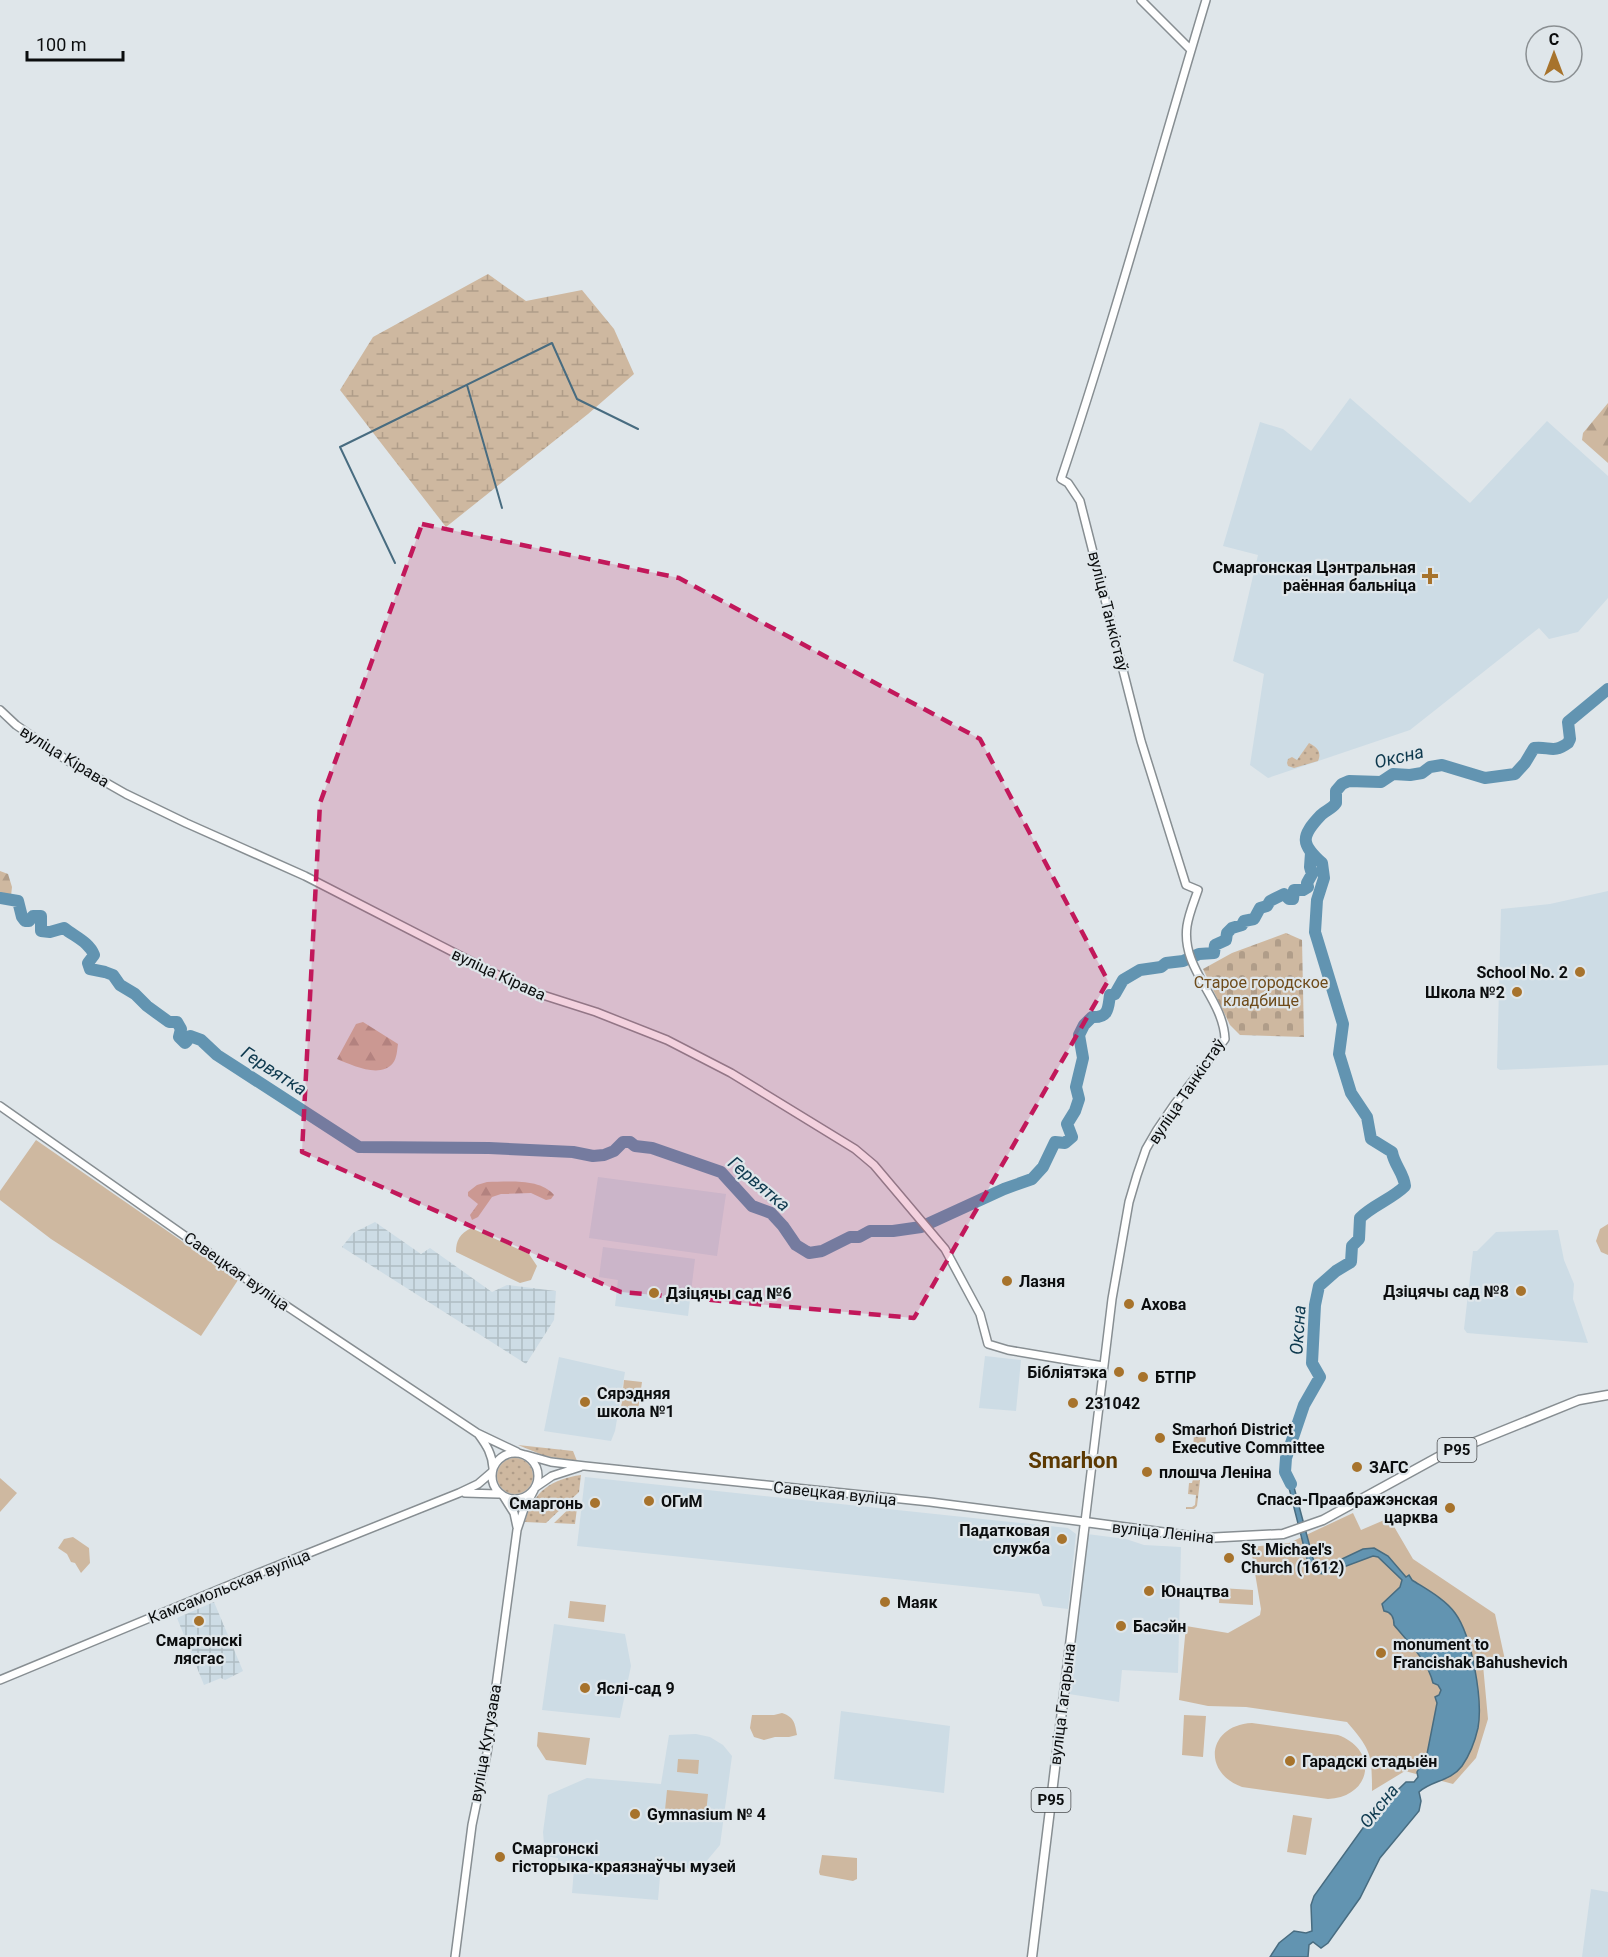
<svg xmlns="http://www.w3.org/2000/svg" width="1608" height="1957" viewBox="0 0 1608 1957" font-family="Roboto,sans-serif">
	<defs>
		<pattern id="industrial-grid" width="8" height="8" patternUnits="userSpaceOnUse" patternTransform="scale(1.5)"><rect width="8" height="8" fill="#cddce5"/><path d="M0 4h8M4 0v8" fill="none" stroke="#afbcc3"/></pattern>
		<pattern id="grass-dots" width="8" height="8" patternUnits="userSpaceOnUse" patternTransform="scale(1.5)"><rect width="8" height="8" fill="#ceb8a0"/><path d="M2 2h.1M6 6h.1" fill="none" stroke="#b09d89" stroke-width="1.8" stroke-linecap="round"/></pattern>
		<pattern id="forest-firs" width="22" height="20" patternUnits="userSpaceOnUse" patternTransform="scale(1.5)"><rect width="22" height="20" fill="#ceb8a0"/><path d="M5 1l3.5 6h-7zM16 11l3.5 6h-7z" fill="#b09d89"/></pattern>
		<pattern id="wetland-marsh" width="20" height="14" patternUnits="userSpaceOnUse" patternTransform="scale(1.5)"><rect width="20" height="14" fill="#ceb8a0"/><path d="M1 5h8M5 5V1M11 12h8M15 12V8" fill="none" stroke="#b09d89"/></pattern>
		<pattern id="cemetery-stones" width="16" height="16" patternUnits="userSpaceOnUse" patternTransform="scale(1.5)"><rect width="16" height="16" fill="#ceb8a0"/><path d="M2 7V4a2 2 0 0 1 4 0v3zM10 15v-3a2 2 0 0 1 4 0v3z" fill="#b09d89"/></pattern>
	</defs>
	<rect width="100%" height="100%" fill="#dfe6ea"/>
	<path fill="#cddce5" d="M1350,398l120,105 77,-82 61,55v122l-30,34 -29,7 -10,-11 -129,102 -142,48 -18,-13 14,-91 -31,-13 25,-106 -35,-9 37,-124 23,7 28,22z
		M1608,891v174l-108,5 -3,-2 4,-159 49,-5z
		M598,1177l128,17 -9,62 -128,-18z
		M1558,1230l6,30 10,24 -1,15 15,44 -121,-10 -3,-4 9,-78h4l19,-19z
		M603,1247l92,12 -7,57 -73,-10 3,-26 -19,-3z
		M985,1356l36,4 -5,51 -37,-3z
		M559,1357l66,15 -10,59 -4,10 -67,-10z
		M585,1477l483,51 8,6 -8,75 -25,-3 -4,-12 -462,-48z
		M1087,1534l39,5 18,6 37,2 -3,126 -56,-3 -3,32 -50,-8z
		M554,1624l71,10 6,32 -11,52 -78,-8z
		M841,1711l109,15 -6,67 -110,-14z
		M696,1734l14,3 13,8 9,11 -12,89 -21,25 -38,-5 -3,35 -86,-7 2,-24 -16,-1v-10l-13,-2 -2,-24 5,-37 39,-17 74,6 8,-49z
		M1591,1889l17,3v65h-26z"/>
	<path fill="url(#industrial-grid)" d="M375,1222l46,32 9,-6 62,44 15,-7 49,6 -2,29 -28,44 -184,-117 11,-14z
		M214,1602l29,69 -18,9 -4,-2 -17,7 -27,-67z"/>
	<path fill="url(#grass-dots)" d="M1309,743c8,4 13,9 9,18l-24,7 -6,-2 -1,-3 1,-4 4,-2 5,3z
		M1194,1435l12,1 -1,12 -12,-1z
		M518,1445l55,6 4,10 -32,-5z
		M497 1476a18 18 0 1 1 36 0a18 18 0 1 1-36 0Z
		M581,1475l-2,17 -33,31 -21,-1c8,-31 27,-43 56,-47z
		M1193,1479l7,1 -3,26 -3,3h-8v-2h6l3,-2 1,-10 -8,-1 1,-11h3z
		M578,1500l-3,24 -21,-1z"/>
	<path fill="url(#forest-firs)" d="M1608,403v60l-26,-23 1,-7z
		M0,871l8,3 4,13 -1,9 -11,6z
		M363,1022l35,22c-1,6 -1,14 -5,19 -13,16 -41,2 -56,-4l19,-35z
		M487,1182c20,0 53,-4 67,13l-3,4 -5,1 -15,-7 -30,1 -9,3 -14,20 -6,3 -2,-5 8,-11 -10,-8v-4l9,-7z"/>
	<path fill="url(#wetland-marsh)" d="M488,274l38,27 56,-11 32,39 20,45 -46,40 -142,113 -106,-137 33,-53z"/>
	<path fill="url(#cemetery-stones)" d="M1286,933l16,7 2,97 -64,-2 -10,-10 -27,-56 29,-16z"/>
	<path fill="#ceb8a0" d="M36,1140l202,140 -37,56 -150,-97 -51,-39v-9z
		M1608,1224v31l-7,-3 -5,-11 4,-12z
		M471,1228l58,26 8,12 -6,14 -11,3 -64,-31c0,-12 4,-18 15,-24z
		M624,1380l18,2 -4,28 -17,-2z
		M0,1478l17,15 -17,19z
		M1353,1513l8,17 28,-12 24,41 82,55 10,46 -22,5 5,54 -12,39 -23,26 -48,-13 -33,20c0,-37 -1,-41 -25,-69l-101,-15 -38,-1 -29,-6 7,-74 42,7 32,-18 1,-6 -11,-66 1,4 38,-4z
		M73,1537l16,11 1,15 -9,10 -6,-10 -4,-1 -4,-8 -9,-6 6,-9z
		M1220,1588l33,2v15l-34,-2z
		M570,1601l36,4 -2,17 -36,-4z
		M782,1713c12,4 13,10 15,22l-8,2h-14l-11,3 -10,-3 -4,-9 2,-13h22z
		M1184,1715l22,1 -3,41 -21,-2z
		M1252,1723l86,12c41,15 34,62 -10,64l-86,-12c-41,-15 -34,-62 10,-64z
		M538,1732l52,6 -4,27 -40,-5 -9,-14z
		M678,1759l21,1 -1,14 -21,-2z
		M667,1790l41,4 -2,20 -41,-4z
		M1293,1815l19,3 -6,37 -19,-3z
		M822,1855l35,3v21l-4,2 -33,-6 -1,-3z"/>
	<path fill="#6294b1" stroke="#486c80" stroke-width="1.5" d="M1285,1472l6,4 23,86 -6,1z
		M1374,1548l14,8 18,21 3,-2 3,5c14,9 33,19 43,33 17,23 28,87 23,115 -3,13 -9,28 -16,38 -12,16 -30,14 -43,26l2,9 -2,10 -39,47 -20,40 -32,45 -7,5 -8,-6 -4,3 -1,12h-38l9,-14 15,-12 12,2 6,-2 -1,-26 3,-9 59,-82 33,-32h8l4,-5 -1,-5 10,-18 10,-51 -2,-6 4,-2 2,-5 -3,-5 -5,-2c-5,-22 -25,-41 -39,-58 0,-7 -3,-13 -10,-14l-2,-7 18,-17 2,-7 -24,-23 -5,-1 -48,18 -10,-1 -6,-8 5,-2 4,5h5l40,-19z"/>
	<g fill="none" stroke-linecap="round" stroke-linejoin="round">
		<path stroke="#486c80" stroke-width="2" d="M467,385l35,123
			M395,563l-55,-116 212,-104 25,56 61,30"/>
		<path stroke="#6294b1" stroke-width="12" d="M0,898l18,3 4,16 3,4h4l4,-5h8v15l9,1 14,-4c11,9 25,14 30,27l-6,8 2,6 15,3 8,3 7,10 15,9 12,12 22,16h8l4,7 -2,8 6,6 2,-2 -2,-3 5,-2 11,4 16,15 142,92 130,1 84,4 20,4 11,-1 10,-4 9,-9h7l5,4 17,2 69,24 31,34 19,7 12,13 13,19 13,8 13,-2 28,-14h9l11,-6h23l28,-4 83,-38 28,-10 11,-12 12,-25 10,1 7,-6 -5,-13 8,-13 4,-12 -3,-12 7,-29 -4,-23 5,-10 8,-8c17,1 16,-9 18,-22l5,-1 8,-14 17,-10 21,-3 5,-4 17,-2 16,-7 15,-1 1,-8 11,-5 1,-7 5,-5 10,-3 2,-4 10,-2 6,-11 7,-2 3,-5 14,-7 5,5h4l1,-9h9l5,-3 -1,-4 5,-9 -2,-7 1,-14
			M1291,1484l-6,-12 1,-14 18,-53 16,-28 -8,-14 3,-58 4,-19 17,-15 15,-9 1,-16 7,-7 1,-21c13,-13 32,-19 45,-32 -1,-13 -11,-21 -13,-34l-21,-13 -4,-22 -16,-24 -12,-39 4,-30 -28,-92 2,-32 7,-22 -2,-15c-21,-19 -22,-26 -1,-48 5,-5 11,-6 15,-12v-12l6,-7 7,-3 32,1 12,-8 17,1 12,-2 8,-6 12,-2 43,13 30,-4 10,-11 9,-15c15,-2 19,6 34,-5l2,-4 -2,-17 40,-33"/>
		<g stroke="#878e92" stroke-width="10">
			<path id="secondary" d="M1141,0l50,50
				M0,710l16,15 52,36 58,33 60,29 119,53 222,114 69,22 71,28 64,33 124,76 19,16 71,84 35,65 8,30 20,6 95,16
				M0,1106l252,177 225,150 40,19
				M479,1435c8,11 13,19 14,33
				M492 1476a23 23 0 1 1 46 0a23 23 0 1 1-46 0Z
				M526,1455l25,7 34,4 345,36 155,20 27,-223 17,-97 8,-27 9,-26 11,-19 17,-25 51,-66c-2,-42 -44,-69 -38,-113 2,-13 7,-24 11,-36l-12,-5 -45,-144 -61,-240 -12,-18 -7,-4c53,-158 97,-319 145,-479
				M536,1487l16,-11 28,-9
				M465,1493l33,1
				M504,1497l10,16 3,14
				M0,1680l244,-101 215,-86 19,-9 14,-12
				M455,1957l17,-132 15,-72 30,-223 7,-21 10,-19"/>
		</g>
		<g stroke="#878e92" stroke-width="11">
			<path id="primary" d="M1032,1957l53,-435 120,16 78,-4 40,-14 115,-63 141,-57 29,-5"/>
		</g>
		<use href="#secondary" stroke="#fff" stroke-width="7"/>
		<use href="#primary" stroke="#fff" stroke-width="8"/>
	</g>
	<path fill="#c2185b" fill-opacity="0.2" stroke="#c2185b" stroke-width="4.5" stroke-dasharray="12 8" stroke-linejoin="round" d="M422,524l257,54 301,161 128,242 -194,337 -293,-26 -319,-140 18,-349z"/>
	<g fill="#a7732c" stroke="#dfe6ea" stroke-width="2">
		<path d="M1427 567h6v6h6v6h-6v6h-6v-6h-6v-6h6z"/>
		<circle cx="1580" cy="972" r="6"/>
		<circle cx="1517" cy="992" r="6"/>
		<circle cx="1007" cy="1281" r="6"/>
		<circle cx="1521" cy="1291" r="6"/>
		<circle cx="654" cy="1293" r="6"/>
		<circle cx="1129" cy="1304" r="6"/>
		<circle cx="1119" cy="1372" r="6"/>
		<circle cx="1143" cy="1377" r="6"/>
		<circle cx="585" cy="1402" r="6"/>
		<circle cx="1073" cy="1403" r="6"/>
		<circle cx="1160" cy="1438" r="6"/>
		<circle cx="1357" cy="1467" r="6"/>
		<circle cx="1147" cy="1472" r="6"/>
		<circle cx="649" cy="1501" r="6"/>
		<circle cx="595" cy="1503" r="6"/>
		<circle cx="1450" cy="1508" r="6"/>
		<circle cx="1062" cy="1539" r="6"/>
		<circle cx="1229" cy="1558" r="6"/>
		<circle cx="1149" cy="1591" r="6"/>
		<circle cx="885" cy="1602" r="6"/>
		<circle cx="199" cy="1621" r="6"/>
		<circle cx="1121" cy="1626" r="6"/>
		<circle cx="1381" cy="1653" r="6"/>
		<circle cx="585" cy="1688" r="6"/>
		<circle cx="1290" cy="1761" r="6"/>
		<circle cx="635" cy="1814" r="6"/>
		<circle cx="500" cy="1857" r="6"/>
	</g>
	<g text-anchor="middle" stroke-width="4.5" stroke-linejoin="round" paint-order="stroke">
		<g fill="#dfe6ea" stroke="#4b4e50" stroke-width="1.5">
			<rect x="1437.5" y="1438" width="39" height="24" rx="4.5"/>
			<rect x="1031.5" y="1788" width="39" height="24" rx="4.5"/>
		</g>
		<g font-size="15" font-weight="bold" fill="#0b0d0e">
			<text x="1457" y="1455">Р95</text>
			<text x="1051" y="1805">Р95</text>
		</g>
		<g font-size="16" font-weight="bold" fill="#0b0d0e" stroke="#dfe6ea" text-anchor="start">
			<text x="1416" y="573" text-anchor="end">Смаргонская Цэнтральная<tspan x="1416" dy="18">раённая бальніца</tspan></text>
			<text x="1568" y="978" text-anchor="end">School No. 2</text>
			<text x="1505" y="998" text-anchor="end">Школа №2</text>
			<text x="1019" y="1287">Лазня</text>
			<text x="1509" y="1297" text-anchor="end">Дзіцячы сад №8</text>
			<text x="666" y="1299">Дзіцячы сад №6</text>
			<text x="1141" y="1310">Ахова</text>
			<text x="1107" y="1378" text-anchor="end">Бібліятэка</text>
			<text x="1155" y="1383">БТПР</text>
			<text x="597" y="1399">Сярэдняя<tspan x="597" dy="18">школа №1</tspan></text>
			<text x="1085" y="1409">231042</text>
			<text x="1172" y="1435">Smarhoń District<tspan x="1172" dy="18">Executive Committee</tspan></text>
			<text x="1369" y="1473">ЗАГС</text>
			<text x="1159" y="1478">плошча Леніна</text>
			<text x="1438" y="1505" text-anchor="end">Спаса-Праабражэнская<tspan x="1438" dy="18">царква</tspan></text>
			<text x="661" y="1507">ОГиМ</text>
			<text x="583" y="1509" text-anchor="end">Смаргонь</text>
			<text x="1050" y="1536" text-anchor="end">Падатковая<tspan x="1050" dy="18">служба</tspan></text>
			<text x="1241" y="1555">St. Michael's<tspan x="1241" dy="18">Church (1612)</tspan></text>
			<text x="1161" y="1597">Юнацтва</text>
			<text x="897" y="1608">Маяк</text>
			<text x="1133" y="1632">Басэйн</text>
			<text x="199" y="1646" text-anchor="middle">Смаргонскі<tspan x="199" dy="18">лясгас</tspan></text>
			<text x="1393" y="1650">monument to<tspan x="1393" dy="18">Francishak Bahushevich</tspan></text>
			<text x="597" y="1694">Яслі-сад 9</text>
			<text x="1302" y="1767">Гарадскі стадыён</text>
			<text x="647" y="1820">Gymnasium № 4</text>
			<text x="512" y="1854">Смаргонскі<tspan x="512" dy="18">гісторыка-краязнаўчы музей</tspan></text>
		</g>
		<g font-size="16" fill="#0b0d0e" stroke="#dfe6ea">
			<text transform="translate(1109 611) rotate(76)" y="6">вуліца Танкістаў</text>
			<text transform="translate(65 756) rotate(32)" y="6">вуліца Кірава</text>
			<text transform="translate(499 974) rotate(25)" y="6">вуліца Кірава</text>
			<text transform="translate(1186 1091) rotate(-56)" y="6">вуліца Танкістаў</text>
			<text transform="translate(237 1271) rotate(35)" y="6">Савецкая вуліца</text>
			<text transform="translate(835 1493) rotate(6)" y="6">Савецкая вуліца</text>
			<text transform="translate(1163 1532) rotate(6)" y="6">вуліца Леніна</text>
			<text transform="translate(229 1586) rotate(-22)" y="6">Камсамольская вуліца</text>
			<text transform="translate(1062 1704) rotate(-83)" y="6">вуліца Гагарына</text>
			<text transform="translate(485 1743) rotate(-80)" y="6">вуліца Кутузава</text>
		</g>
		<g font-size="16" fill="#6e4b1b" stroke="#dfe6ea">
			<text x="1261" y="988">Старое городское<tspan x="1261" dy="18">кладбище</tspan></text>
		</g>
		<g font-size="18" font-style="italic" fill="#0e394e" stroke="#dfe6ea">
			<text transform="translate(1399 757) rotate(-13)" y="6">Оксна</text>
			<text transform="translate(274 1071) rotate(33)" y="6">Гервятка</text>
			<text transform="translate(759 1184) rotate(40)" y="6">Гервятка</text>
			<text transform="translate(1298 1330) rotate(-86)" y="6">Оксна</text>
			<text transform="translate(1379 1806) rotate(-51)" y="6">Оксна</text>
		</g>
		<g font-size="22" font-weight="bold" fill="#5c3902" stroke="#dfe6ea">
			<text x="1073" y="1468">Smarhon</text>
		</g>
	</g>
	<g transform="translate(1554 54)"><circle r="28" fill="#dfe6ea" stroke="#8a8f92" stroke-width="1.5"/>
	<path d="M0-4.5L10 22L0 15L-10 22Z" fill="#a7732c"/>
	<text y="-9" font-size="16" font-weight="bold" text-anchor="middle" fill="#0b0d0e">С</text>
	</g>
	<path d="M27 51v9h96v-9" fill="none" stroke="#0b0d0e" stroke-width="3"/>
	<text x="36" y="51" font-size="18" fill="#0b0d0e" stroke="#dfe6ea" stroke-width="4.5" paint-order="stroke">100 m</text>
</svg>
